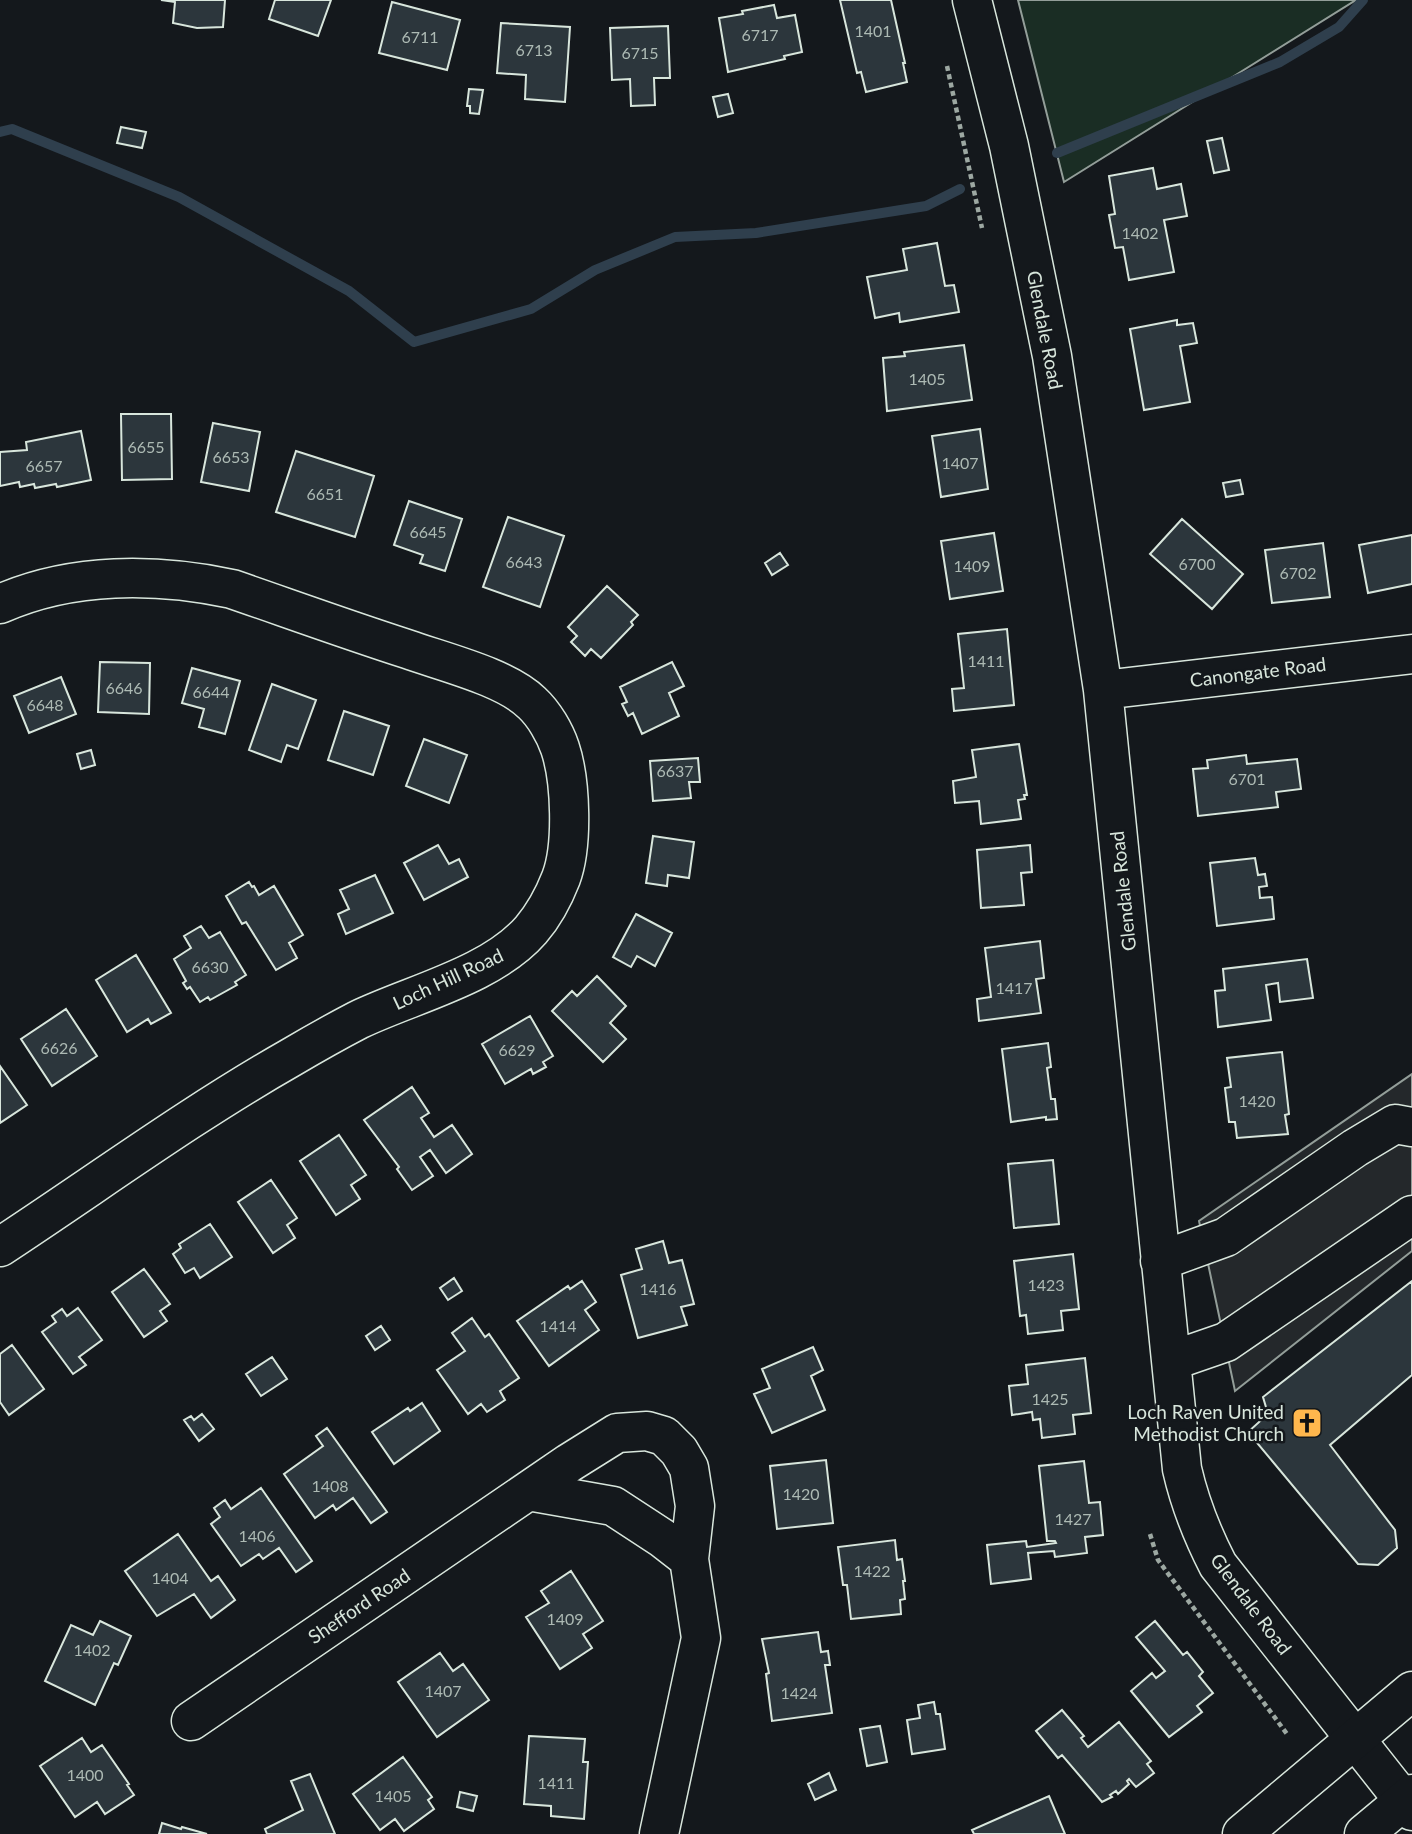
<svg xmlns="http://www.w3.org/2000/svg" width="1412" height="1834" viewBox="0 0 1412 1834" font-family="Lato,sans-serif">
	<rect width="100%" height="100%" fill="#14181c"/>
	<path fill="#1a2d24" stroke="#939e99" stroke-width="2" d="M1018,0h338l-292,182z"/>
	<path fill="#24282b" stroke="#939e99" stroke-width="2" d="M1412,1074v177l-177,140 -36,-170z"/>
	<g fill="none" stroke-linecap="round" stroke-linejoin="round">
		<path stroke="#2f3f4d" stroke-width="10" d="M0,132l12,-3 167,68 170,94 65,51 117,-33 64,-39 80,-33 81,-4 170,-27 34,-17
			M1057,153l223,-91 59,-35 24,-27"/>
	</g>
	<path fill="#2c363c" stroke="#d8e6dc" stroke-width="2" d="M161,0h64l-2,27 -26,1 -24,-5 2,-21z
		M275,0h56l-13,36 -49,-17z
		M840,0h51l14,63h-2l4,19 -41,10 -5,-20 -4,1z
		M392,2l68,18 -13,50 -68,-17z
		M774,5l3,13 18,-3 7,37 -18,4 1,3 -57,13 -9,-54 24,-4 -1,-3z
		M501,23l69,4 -5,75 -40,-3 1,-24 -29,-2z
		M668,26l2,52h-16l1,27 -24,1 -1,-27 -18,1 -2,-52z
		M469,89l14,1 -4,24 -9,-1v-7h-3z
		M728,94l5,19 -15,4 -5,-20z
		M121,127l25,5 -4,16 -25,-5z
		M1222,138l7,32 -15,3 -7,-32z
		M1153,168l4,21 24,-5 6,32 -23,4 10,52 -45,8 -6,-33 -8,1 -6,-33 6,-1 -6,-38z
		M937,243l8,43 9,-1 5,27 -59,10 -1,-9 -24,5 -8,-41 40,-7 -4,-21z
		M1177,320v5l16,-2 4,20 -17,3 10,56 -46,8 -14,-81z
		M964,345l8,55 -85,11 -4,-53 22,-2 -1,-4z
		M121,414h50l1,65 -50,1z
		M213,423l47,9 -11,59 -48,-9z
		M980,429l8,60 -47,8 -9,-61z
		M81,431l10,49 -34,7 -1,-3 -21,4 -1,-4 -14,3 -1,-5 -19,4v-34l27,-2 -1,-8z
		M296,451l78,25 -19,61 -79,-25z
		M1240,480l3,14 -17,3 -3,-14z
		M409,501l53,18 -17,52 -25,-8 3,-8 -29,-10z
		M508,517l56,19 -24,71 -57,-20z
		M1182,519l61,55 -31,35 -62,-55z
		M994,533l9,58 -53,8 -9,-58z
		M1412,535v49l-44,9 -9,-48z
		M1323,543l7,54 -58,6 -7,-53z
		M780,553l8,12 -16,10 -7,-12z
		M607,586l31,29 -7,7 2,3 -32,33 -10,-9 -6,7 -14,-14 6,-6 -9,-9z
		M1007,629l7,76 -60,6 -2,-22 12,-1 -6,-54z
		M100,662l50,1 -1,51 -51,-2z
		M672,662l12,24 -15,7 10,23 -37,18 -9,-21 -5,3 -6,-12 5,-2 -7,-15z
		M192,668l48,13 -15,53 -26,-7 5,-18 -22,-6z
		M61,677l15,37 -47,19 -15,-37z
		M272,684l44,16 -18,49 -11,-4 -6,17 -32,-12z
		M344,711l45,15 -16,49 -45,-15z
		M424,739l43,16 -18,48 -43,-17z
		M1019,744l8,51h-3l1,4 -7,1 3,19 -40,5 -2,-23 -24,2 -2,-22 23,-4 -4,-27z
		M91,750l4,15 -14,4 -4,-15z
		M1246,755l1,9 50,-5 4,30 -25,3 2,15 -80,9 -5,-47 15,-1 -1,-8z
		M698,758l2,24h-11l2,16 -38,3 -3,-40z
		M653,836l41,6 -5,36 -21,-3 -1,11 -21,-3z
		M438,845l11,19 10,-5 9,18 -44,23 -20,-37z
		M1030,845l2,27 -11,1 3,32 -43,3 -4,-58z
		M1255,858l3,17 7,-1 2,12 -8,1 1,11 12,-1 2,22 -57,7 -7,-63z
		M375,875l18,38 -47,21 -8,-20 11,-5 -9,-19z
		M249,882l3,5 2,-1 5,9 15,-9 29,49 -14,8 8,15 -21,12 -30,-48 -4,2 -16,-28z
		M636,914l36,19 -17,33 -18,-10 -6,11 -18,-10z
		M201,926l8,12 11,-6 26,43 -11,7 2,3 -27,15 -2,-3 -8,5 -10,-15 -3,2 -4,-6 3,-2 -12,-22 17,-11 -7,-12z
		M1040,941l4,37 -8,1 5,34 -62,8 -2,-22 14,-2 -6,-49z
		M136,955l35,58 -20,11 -3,-5 -21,13 -31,-52z
		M1307,959l6,39 -33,4 -2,-19 -12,2 5,35 -53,7 -3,-36 10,-1 -2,-21z
		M597,976l29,30 -16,17 16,16 -23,23 -51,-51 20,-20 5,5z
		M66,1009l31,47 -45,30 -31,-47z
		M530,1016l23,40 -10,6 3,5 -13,7 -2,-5 -26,15 -23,-40z
		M1048,1043l3,24 -4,1 4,31h4l2,20 -11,1v-3l-35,5 -9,-73z
		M1282,1052l7,62 -4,1 3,19 -51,4 -2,-16h-6l-4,-34 6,-1 -4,-29z
		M0,1066l27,39 -27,18z
		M412,1087l17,26 -8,5 13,19 18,-12 20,29 -26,19 -16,-23 -10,7 13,19 -21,14 -15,-21 2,-2 -35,-47z
		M339,1135l27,40 -15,10 9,14 -24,16 -36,-54z
		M1053,1160l6,64 -45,4 -6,-64z
		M271,1180l26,38 -10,7 8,13 -22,15 -35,-51z
		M210,1224l22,33 -32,21 -6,-10 -9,5 -12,-19 8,-6 -2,-4z
		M663,1241l6,22 13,-3 12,44 -13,3 6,18 -49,13 -17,-63 21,-6 -6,-20z
		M1073,1254l6,55 -18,2 2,19 -35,4 -2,-19 -6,1 -6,-55z
		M144,1269l26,35 -10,7 7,10 -23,16 -32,-45z
		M454,1278l8,13 -14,9 -8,-12z
		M582,1281l14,21 -11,8 14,20 -50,36 -32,-45 51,-35 2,3z
		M1412,1281v94l-82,70 65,85 2,18 -19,17 -20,-1 -110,-132 20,-18 -5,-17z
		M78,1308l24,32 -23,17 7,8 -13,9 -31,-42 14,-10 -4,-6 10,-7 5,7z
		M472,1318l13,19 4,-3 30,44 -19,13 5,9 -18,12 -6,-8 -13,10 -31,-44 28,-19 -13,-18z
		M381,1326l9,14 -15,10 -9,-14z
		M12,1345l32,44 -35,26 -9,-13v-48z
		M813,1347l10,23 -12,6 14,34 -53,23 -18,-39 16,-6 -8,-19z
		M272,1357l15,22 -26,17 -15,-22z
		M1085,1358l6,55 -18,2 2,19 -33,4 -2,-19 -7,1 -1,-8 -20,3 -3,-29 19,-2 -2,-19z
		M422,1403l18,28 -46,33 -22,-32 36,-24 2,3z
		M202,1414l12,15 -15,12 -15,-21 7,-4 3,4z
		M327,1428l60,84 -16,11 -18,-25 -17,12 -3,-5 -18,13 -31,-44 39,-28 -7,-10z
		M826,1460l7,63 -56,6 -7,-63z
		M1084,1461l5,42 11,-1 3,33 -18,2 2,16 -32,4 -1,-6 -26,2 3,26 -40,5 -4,-39 39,-4 1,6 29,-4 -1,-2h-8l-8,-75z
		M261,1488l51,73 -16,11 -17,-24 -16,11 -4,-5 -18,12 -30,-42 9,-7 -6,-9 11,-8 6,9z
		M178,1534l33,47 7,-5 17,24 -24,18 -17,-24 -37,22 -32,-45z
		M895,1540l2,20 5,-1 3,22h-2l2,18 -5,1 1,14 -50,5 -4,-34h-4l-5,-38z
		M571,1571l32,50 -20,13 9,14 -32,21 -34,-52 23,-14 -8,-12z
		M100,1621l31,15 -13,29 -4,-2 -19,42 -50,-24 26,-56 22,10z
		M1155,1621l28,34 4,-3 16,20 -4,4 14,17 -16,13 5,6 -33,25 -38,-46 21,-18 4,5 9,-7 -29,-34z
		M818,1632l3,20 7,-1 2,14h-5l7,48 -60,8 -6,-47 3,-1 -7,-34z
		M440,1653l13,18 10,-7 26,36 -52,37 -39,-55z
		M934,1702l2,12h4l5,35 -33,5 -5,-34 13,-2 -2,-13z
		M1062,1710l22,26 -3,2 7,9 31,-25 32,39 -4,3 7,9 -18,14 -7,-8 -2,2 2,3 -11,10 -2,-3 -6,4 2,2 -10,5 -40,-47 -4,3 -22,-27z
		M880,1726l7,36 -20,4 -7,-37z
		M529,1736l56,3 -2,23h5l-4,57 -33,-3v-10l-27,-2z
		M82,1738l9,14 11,-7 27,39 -2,1 7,10 -29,19 -8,-12 -22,15 -35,-51z
		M403,1757l29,40 -4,3 6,9 -30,22 -9,-12 -15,11 -27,-36z
		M829,1773l7,17 -21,10 -7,-16z
		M310,1774l25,60h-68l-2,-5 38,-19 -12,-29z
		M460,1792l17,4 -4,15 -16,-4z
		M1049,1796l16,38h-91l-2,-4z
		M162,1823l19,6 1,-2 25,7h-48z"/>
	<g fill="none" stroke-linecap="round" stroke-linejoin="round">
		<g stroke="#d8e6dc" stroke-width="41">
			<path id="minor" d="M972,0l37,146 43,210 51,334 79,779c8,35 20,65 36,96l194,246
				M0,604c72,-32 156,-31 232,-15 58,20 116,41 175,60 36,13 99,28 125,54 12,11 23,30 28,45 11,33 13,98 1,130 -7,18 -18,38 -30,52 -40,46 -119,64 -173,90 -23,12 -46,25 -68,38 -100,57 -194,126 -290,189
				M1103,690l309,-36
				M1160,1261l66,-24 129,-89 40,-24 17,3
				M1171,1361l55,-19 186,-127
				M528,1491l85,15 49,32 27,21
				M191,1721l378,-258 48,-30 30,-2 17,5 15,15 10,17 6,38 -6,53 12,79 -42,196"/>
		</g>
		<g stroke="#d8e6dc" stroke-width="41">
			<path id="major" d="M1242,1834l170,-143
				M1364,1834l48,-40"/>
		</g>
		<path stroke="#9da8a2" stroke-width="4.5" stroke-dasharray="5 3.5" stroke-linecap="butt" d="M947,66l35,162
			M1150,1534l8,26 129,174"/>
		<use href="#minor" stroke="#14181c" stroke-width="38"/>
		<use href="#major" stroke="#14181c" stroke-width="38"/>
	</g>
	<defs>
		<g id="church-square" transform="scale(1.575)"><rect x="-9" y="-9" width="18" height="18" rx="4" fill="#ffb74d" stroke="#14181c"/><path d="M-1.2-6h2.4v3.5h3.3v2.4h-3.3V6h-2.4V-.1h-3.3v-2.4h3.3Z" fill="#111"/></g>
	</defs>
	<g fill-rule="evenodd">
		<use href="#church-square" x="1307" y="1423"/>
	</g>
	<g text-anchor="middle" stroke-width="5" stroke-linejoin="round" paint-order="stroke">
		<g font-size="16" fill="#adbab4">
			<text x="873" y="37">1401</text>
			<text x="760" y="41">6717</text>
			<text x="420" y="43">6711</text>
			<text x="534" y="56">6713</text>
			<text x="640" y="59">6715</text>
			<text x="1140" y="239">1402</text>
			<text x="927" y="385">1405</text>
			<text x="146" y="453">6655</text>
			<text x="231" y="463">6653</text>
			<text x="960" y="469">1407</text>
			<text x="44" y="472">6657</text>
			<text x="325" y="500">6651</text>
			<text x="428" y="538">6645</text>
			<text x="524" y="568">6643</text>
			<text x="1197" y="570">6700</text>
			<text x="972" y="572">1409</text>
			<text x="1298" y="579">6702</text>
			<text x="986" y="667">1411</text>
			<text x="124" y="694">6646</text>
			<text x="211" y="698">6644</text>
			<text x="45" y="711">6648</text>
			<text x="675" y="777">6637</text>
			<text x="1247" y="785">6701</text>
			<text x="210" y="973">6630</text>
			<text x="1014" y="994">1417</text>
			<text x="59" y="1054">6626</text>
			<text x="517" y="1056">6629</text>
			<text x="1257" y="1107">1420</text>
			<text x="1046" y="1291">1423</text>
			<text x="658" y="1295">1416</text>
			<text x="558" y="1332">1414</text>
			<text x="1050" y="1405">1425</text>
			<text x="330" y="1492">1408</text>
			<text x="801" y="1500">1420</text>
			<text x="1073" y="1525">1427</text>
			<text x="257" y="1542">1406</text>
			<text x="872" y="1577">1422</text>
			<text x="170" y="1584">1404</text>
			<text x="565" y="1625">1409</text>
			<text x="92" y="1656">1402</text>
			<text x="443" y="1697">1407</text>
			<text x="799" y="1699">1424</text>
			<text x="85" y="1781">1400</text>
			<text x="556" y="1789">1411</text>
			<text x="393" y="1802">1405</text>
		</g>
		<g font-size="19" fill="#d8e6dc" stroke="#14181c">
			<text transform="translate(1045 330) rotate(79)" y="7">Glendale Road</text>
			<text transform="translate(1258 672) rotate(-7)" y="7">Canongate Road</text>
			<text transform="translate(1123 891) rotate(-96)" y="7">Glendale Road</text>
			<text transform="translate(448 979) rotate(-25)" y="7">Loch Hill Road</text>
			<text transform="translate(1251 1604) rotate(53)" y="7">Glendale Road</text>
			<text transform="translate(359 1606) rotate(-34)" y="7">Shefford Road</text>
		</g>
		<g font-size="19" fill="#d8e6dc" stroke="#14181c" text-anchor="end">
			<text x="1284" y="1419">Loch Raven United<tspan x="1284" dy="22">Methodist Church</tspan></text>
		</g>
	</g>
</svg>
